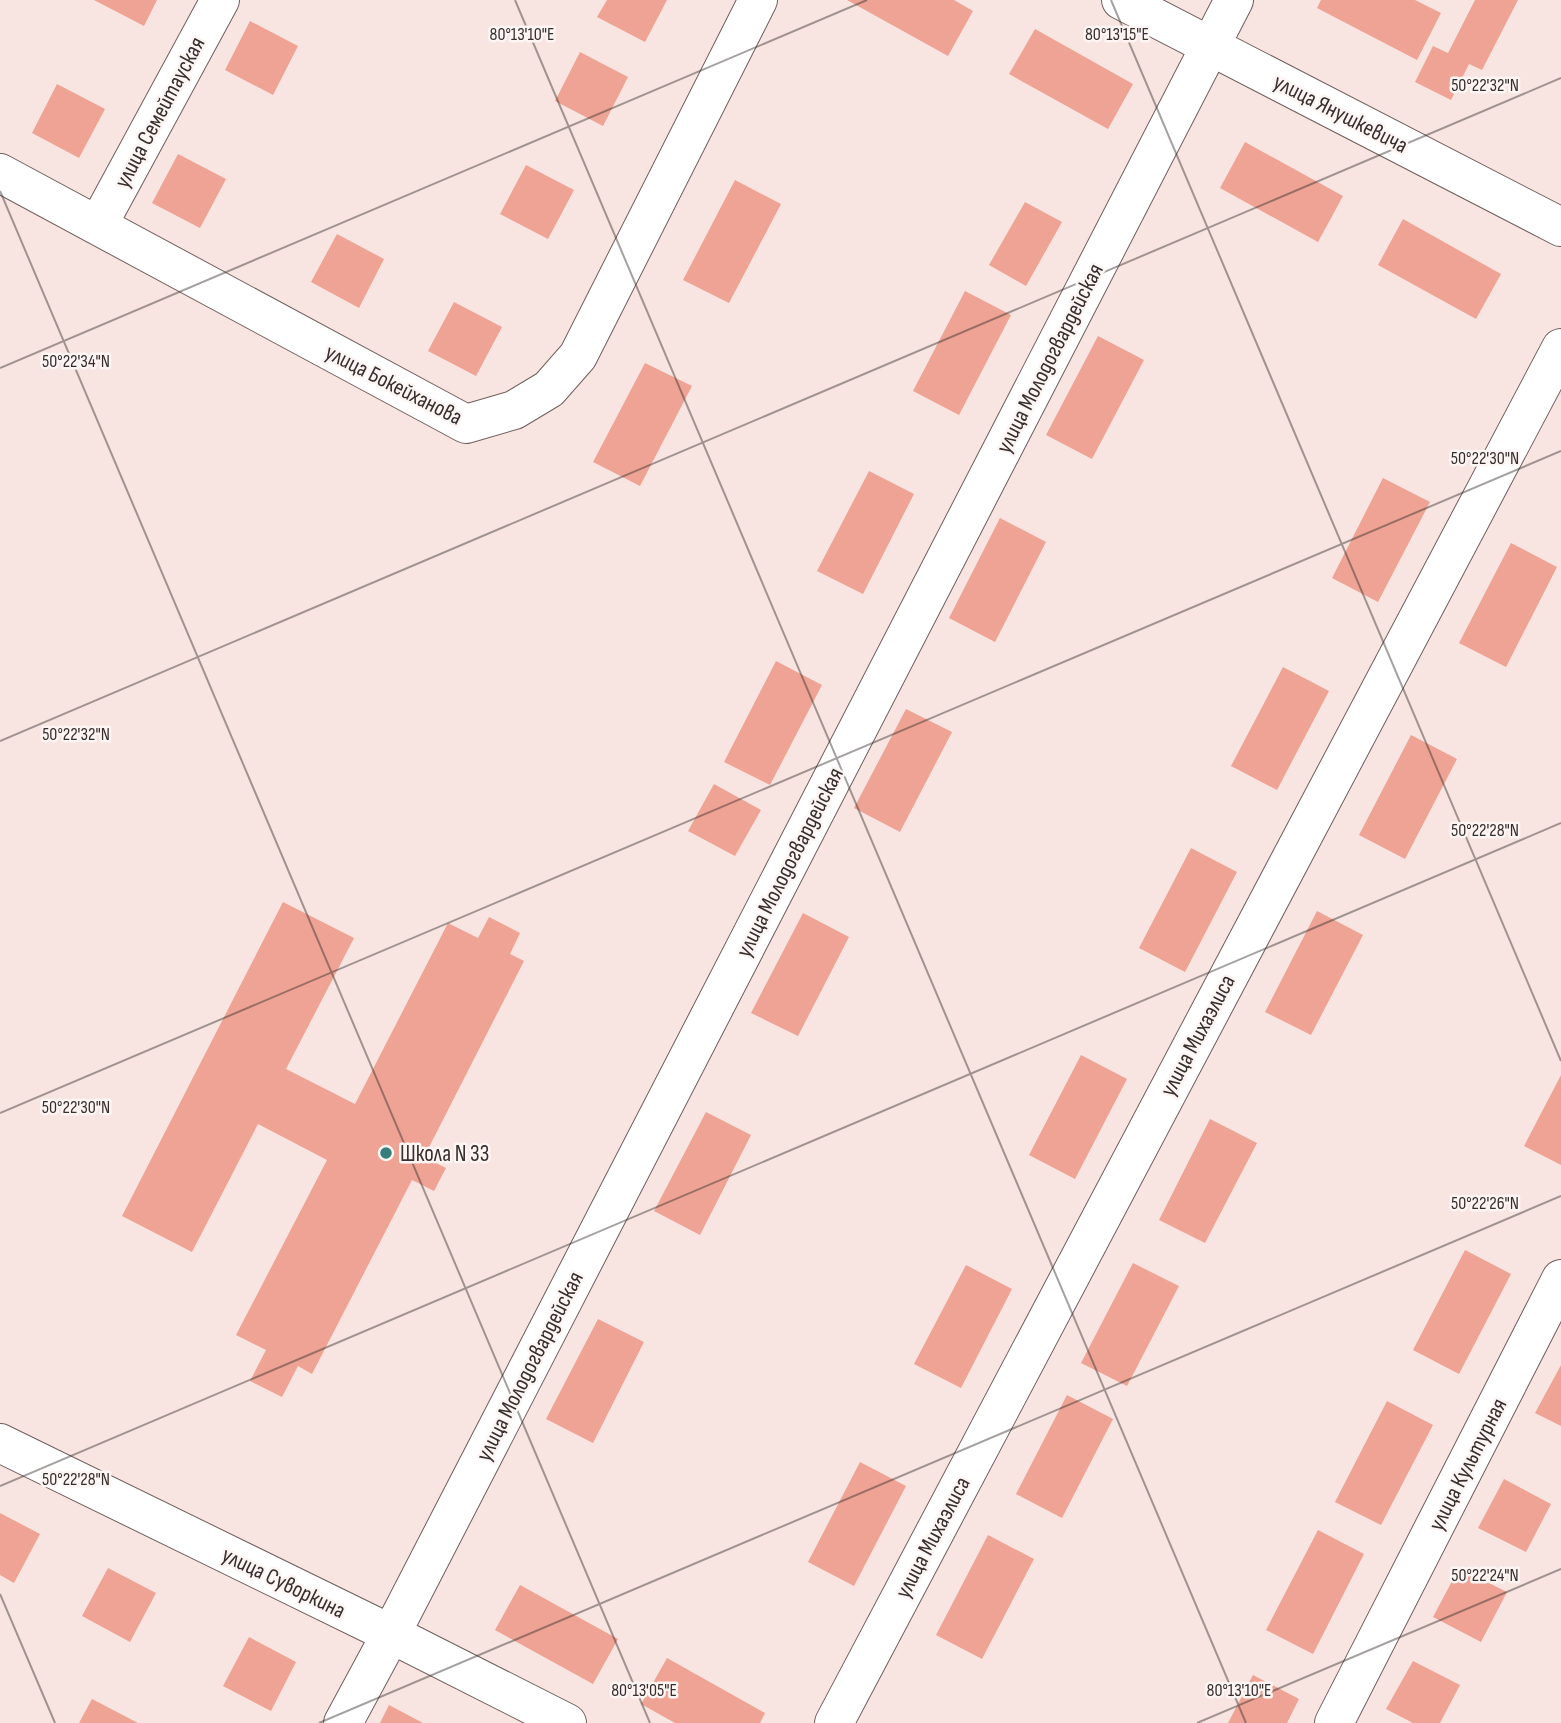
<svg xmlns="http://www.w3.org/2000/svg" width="1561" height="1723" viewBox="0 0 1561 1723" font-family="'Sofia Sans Condensed',sans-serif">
	<rect width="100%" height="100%" fill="#f8e5e1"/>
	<path fill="#eea394" d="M94,0h63l-13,26z
		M607,0h60l-22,42 -48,-25z
		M847,0h107l19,11 -25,45z
		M1321,0h94l26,13 -24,47 -100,-52z
		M1475,0h43l-36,70 -13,-6 -18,36 -36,-18 18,-36 15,7z
		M250,21l48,25 -25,49 -48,-25z
		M1035,29l98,55 -25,45 -99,-55z
		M580,52l48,25 -25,49 -48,-25z
		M57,84l48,25 -26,49 -47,-25z
		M1245,142l98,54 -25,46 -98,-54z
		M178,154l48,25 -26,49 -48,-25z
		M526,165l48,25 -26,49 -48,-25z
		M735,180l46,24 -52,99 -46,-23z
		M1025,202l37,20 -36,64 -37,-21z
		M1403,219l98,55 -25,45 -98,-54z
		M337,234l47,25 -25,49 -48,-26z
		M965,291l46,24 -52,100 -46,-24z
		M454,302l48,25 -26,49 -48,-25z
		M1098,336l46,24 -52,99 -46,-24z
		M645,363l47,23 -52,100 -47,-24z
		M869,471l45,23 -51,100 -46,-23z
		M1383,478l47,24 -52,100 -46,-24z
		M1000,518l46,24 -51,100 -46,-24z
		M1511,543l46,24 -51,100 -47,-24z
		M776,661l46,24 -52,100 -46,-23z
		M1283,667l46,24 -52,99 -46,-24z
		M906,709l46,23 -52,100 -46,-24z
		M1411,735l46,24 -52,100 -46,-24z
		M714,784l47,26 -26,46 -47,-25z
		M1191,848l46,24 -52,100 -46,-24z
		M283,902l71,36 -68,131 69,35 93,-181 30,15 11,-21 31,16 -10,21 14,7 -100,196 22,11 -12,23 -22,-11 -100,194 -14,-8 -16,31 -32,-16 16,-31 -30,-15 91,-175 -69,-36 -66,128 -70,-36z
		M1317,911l46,24 -52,100 -46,-23z
		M803,913l46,24 -51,99 -47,-23z
		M1081,1055l46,24 -52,100 -46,-24z
		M1561,1075v90l-37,-19z
		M706,1112l45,23 -51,100 -46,-24z
		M1210,1119l47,24 -52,100 -46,-23z
		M1465,1250l46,24 -52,100 -46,-24z
		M1133,1263l46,23 -52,100 -46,-23z
		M966,1265l46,24 -51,99 -47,-24z
		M598,1319l46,23 -51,101 -47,-24z
		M1561,1365v61l-26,-13z
		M1067,1395l46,24 -51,99 -46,-24z
		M1387,1401l46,24 -52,100 -46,-23z
		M860,1462l46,24 -52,100 -46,-24z
		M1504,1479l47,25 -25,48 -48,-24z
		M0,1513l40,21 -26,49 -14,-8z
		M1318,1530l46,24 -51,100 -47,-24z
		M988,1535l46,24 -52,100 -46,-24z
		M108,1568l48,25 -26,49 -48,-26z
		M1459,1568l48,24 -26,50 -48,-25z
		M520,1585l98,54 -25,45 -98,-54z
		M249,1637l47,25 -25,49 -48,-25z
		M667,1658l98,55 -5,10h-85l-34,-19z
		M1413,1661l47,24 -20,38h-27l-27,-14z
		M1253,1675l46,24 -12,24h-59z
		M92,1699l46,24h-59z
		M389,1705l34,18h-43z"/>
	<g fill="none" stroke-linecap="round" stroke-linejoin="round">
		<g stroke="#6f5f5c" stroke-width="40">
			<path id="street" d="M1121,0l440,227
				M0,173l466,251 48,-14 35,-21 29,-33 180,-356
				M98,225l122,-225
				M0,1443l391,191 176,89
				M343,1723l48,-89 843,-1634
				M834,1723l727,-1375
				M1334,1723l227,-444"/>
		</g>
		<use href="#street" stroke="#fff" stroke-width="38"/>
	</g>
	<path fill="none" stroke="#362f2d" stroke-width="2" stroke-opacity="0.45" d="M515,0l731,1723M1111,0l450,1061M0,191l650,1532M0,368l867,-368M0,741l1561,-663M0,1113l1561,-662M0,1486l1561,-663M0,1594l55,129M319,1723l1242,-527M1197,1723l364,-154"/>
	<circle fill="#367e7a" stroke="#fdf5f3" stroke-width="2.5" cx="386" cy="1153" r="7"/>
	<g text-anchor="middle" stroke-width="5" stroke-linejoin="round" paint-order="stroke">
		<g font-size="23" fill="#362f2d" stroke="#fdf5f3">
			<text transform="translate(159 112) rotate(-62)" y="8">улица Семейтауская</text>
			<text transform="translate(1341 113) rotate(27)" y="8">улица Янушкевича</text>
			<text transform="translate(1049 358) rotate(-63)" y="8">улица Молодогвардейская</text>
			<text transform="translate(394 384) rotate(27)" y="8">улица Бокейханова</text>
			<text transform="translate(789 862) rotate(-63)" y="8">улица Молодогвардейская</text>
			<text transform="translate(1197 1035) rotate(-62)" y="8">улица Михаэлиса</text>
			<text transform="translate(529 1366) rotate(-63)" y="8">улица Молодогвардейская</text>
			<text transform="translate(1467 1464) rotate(-63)" y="8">улица Культурная</text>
			<text transform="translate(932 1537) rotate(-62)" y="8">улица Михаэлиса</text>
			<text transform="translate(284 1582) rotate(26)" y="8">улица Суворкина</text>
		</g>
		<g font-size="23" fill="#362f2d" stroke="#fdf5f3" text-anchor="start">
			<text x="400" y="1161">Школа N 33</text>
		</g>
	</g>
	<g font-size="18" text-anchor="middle" fill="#362f2d" stroke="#fdf5f3" stroke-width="5" stroke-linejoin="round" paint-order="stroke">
		<text x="522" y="40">80°13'10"E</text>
		<text x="1117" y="40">80°13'15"E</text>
		<text x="1485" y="91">50°22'32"N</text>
		<text x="76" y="367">50°22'34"N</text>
		<text x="1485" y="464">50°22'30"N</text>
		<text x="76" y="740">50°22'32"N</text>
		<text x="1485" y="836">50°22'28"N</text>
		<text x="76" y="1113">50°22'30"N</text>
		<text x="1485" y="1209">50°22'26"N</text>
		<text x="76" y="1485">50°22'28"N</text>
		<text x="1485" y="1581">50°22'24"N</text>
		<text x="644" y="1696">80°13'05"E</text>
		<text x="1239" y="1696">80°13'10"E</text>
	</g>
</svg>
